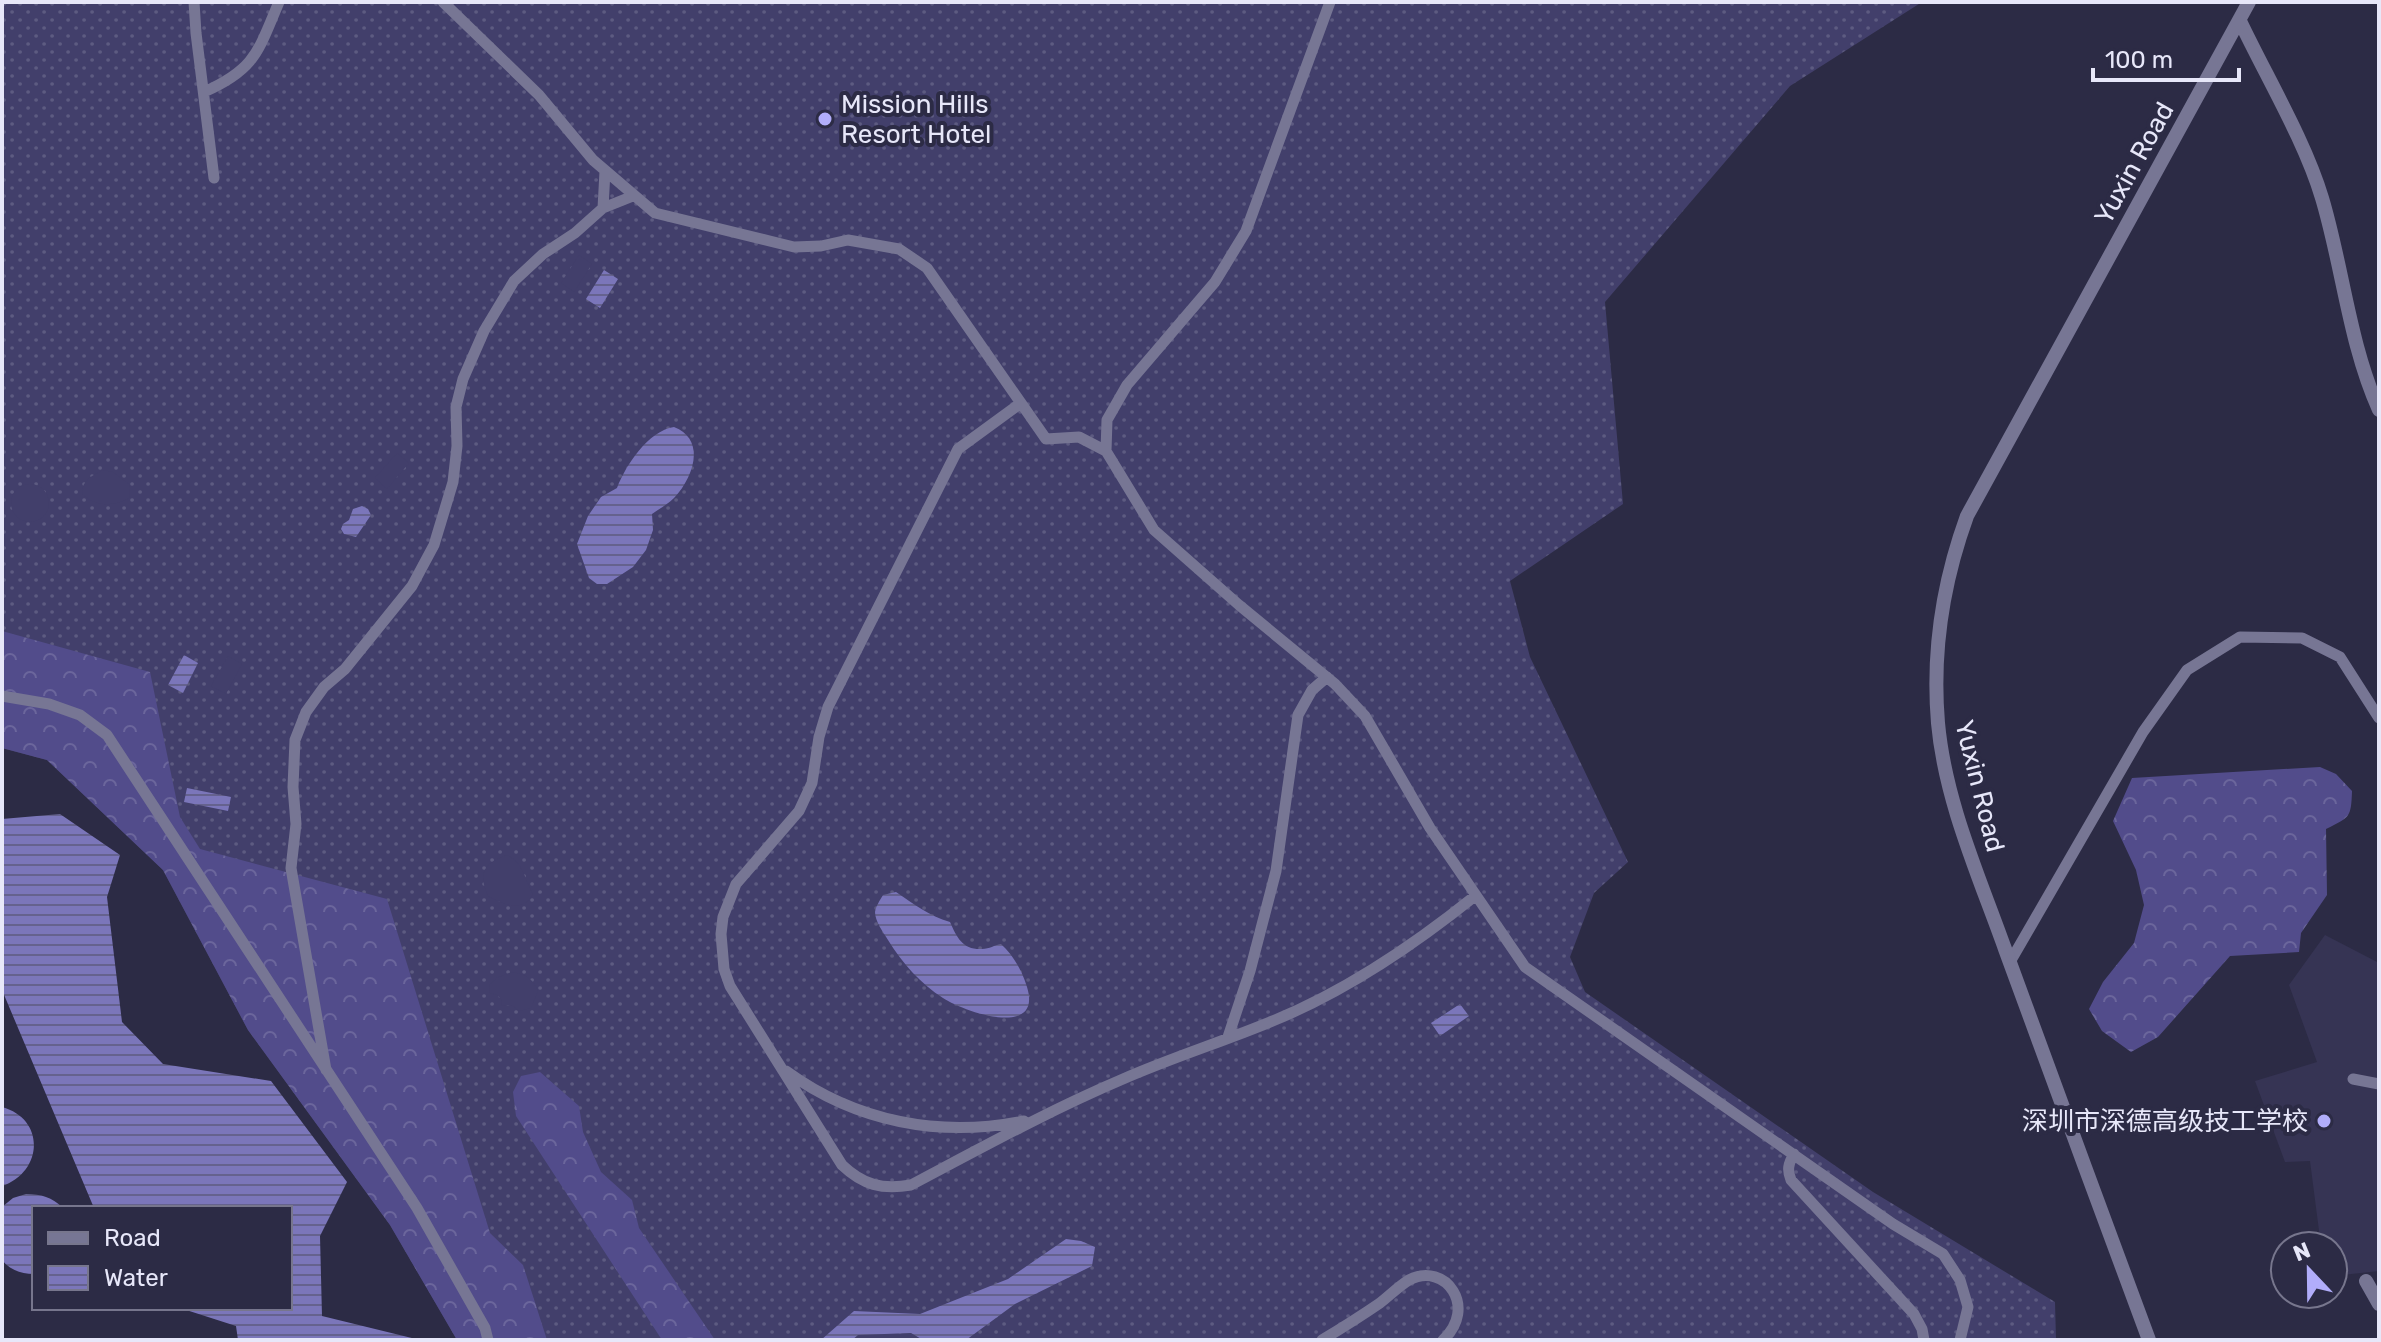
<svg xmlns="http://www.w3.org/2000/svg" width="2381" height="1342" viewBox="0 0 2381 1342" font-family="Rubik,'Noto Sans SC',sans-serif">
	<defs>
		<pattern id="grass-dots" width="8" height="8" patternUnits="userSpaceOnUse" patternTransform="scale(2)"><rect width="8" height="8" fill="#423f6b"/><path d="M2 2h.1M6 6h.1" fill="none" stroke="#5d5b81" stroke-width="1.8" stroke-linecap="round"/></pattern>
		<pattern id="forest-crowns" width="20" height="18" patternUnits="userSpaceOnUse" patternTransform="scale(2)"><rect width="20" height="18" fill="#524c8b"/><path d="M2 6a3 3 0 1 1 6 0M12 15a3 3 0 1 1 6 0" fill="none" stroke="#6b669c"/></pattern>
		<pattern id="water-rules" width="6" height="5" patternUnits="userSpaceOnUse" patternTransform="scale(2)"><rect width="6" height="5" fill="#7b76ba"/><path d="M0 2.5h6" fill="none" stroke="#65628e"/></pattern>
	</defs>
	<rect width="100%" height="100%" fill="#2c2b45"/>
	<path fill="#363454" d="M2325,935l54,28v308l-46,5v-30h-12l-11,-85 -25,1 -30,-81 62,-19 -28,-77z"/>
	<path fill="url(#grass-dots)" d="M2,2h1920l-132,84 -185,216 18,202 -113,77 20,76 98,205 -34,31 -24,64 15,35 288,200 182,110 1,38h-1599l-67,-115 -142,-195 -85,-160 -116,-110 -45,-12z"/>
	<path fill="url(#forest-crowns)" d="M2,631l148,41 30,145 20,32 187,50 103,334 33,32 24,75h-90l-67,-115 -142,-195 -85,-160 -116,-110 -45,-12z
		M2320,767l16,7 16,17c-1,27 -2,26 -26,38l1,66 -26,38 -2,19 -69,4 -72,81 -27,15 -29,-21 -13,-22 14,-27 31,-39 10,-38 -8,-35 -23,-49 19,-43z
		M540,1072l39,34 4,26 18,40 31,28 7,28 76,112h-53l-146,-224 -3,-24 8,-16z"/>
	<path fill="#423f6b" d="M579,255l13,9 -18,28 -13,-9z
		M397,453l12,10 -22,26 -12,-11z
		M103,470l10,2 17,13 -1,13c-14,9 -36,9 -47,-5 1,-14 10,-17 21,-23z
		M11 503a19 19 0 1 1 38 0a19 19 0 1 1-38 0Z
		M228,656l14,8 -16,30 -15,-8z
		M507,855c17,9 17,23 26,39 -10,19 -29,11 -45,2 -10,-23 -5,-32 19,-41z
		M512,972c14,2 21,7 26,19l-7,17 -12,3 -6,-5 -12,-1 1,-5 -5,-5 -7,-2 -1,-7 7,-8z"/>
	<path fill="url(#water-rules)" d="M604,270l14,9 -18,29 -14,-9z
		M674,427c33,13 19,51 0,71 -6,6 -15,11 -22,16l1,16 -7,20 -13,17 -26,17h-10l-8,-6 -12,-34 11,-28 13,-19 16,-9c9,-23 31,-57 57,-61z
		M362,506l6,3 3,6 -15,22 -12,-3 -3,-5 2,-5 6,-4 4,-11z
		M184,655l14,8 -15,30 -15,-8z
		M187,788l44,9 -3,14 -44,-9z
		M60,814l60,41 -13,42 15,125 41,42 108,17 76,101 -27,54 2,80 98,24h-182l-2,-14 -56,-18h110v-100h-196l-92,-218v-171z
		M896,892c18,12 33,24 54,30 7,16 13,28 32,27 8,0 12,-4 19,-5 13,12 21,27 26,43 16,52 -63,25 -84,11 -22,-14 -41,-35 -55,-58 -5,-8 -13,-19 -13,-28 1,-6 5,-12 8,-17z
		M1460,1004l9,12 -29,20 -9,-13z
		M2,1107c44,12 41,65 0,79z
		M26,1194c15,0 26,3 37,14h-29v66c-13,0 -24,-4 -32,-14v-53l11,-9z
		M1066,1239l15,2 14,6 -3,19 -77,38 -49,36h-43l-12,-7 -53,2 -6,5h-31l33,-29 66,3 88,-35z"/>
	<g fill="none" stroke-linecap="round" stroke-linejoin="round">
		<path stroke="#777694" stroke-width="11" d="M194,2l2,31 18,145
			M443,2l96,93 54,65 62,53 139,34 27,-1 27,-6 51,9 28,19 119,171 33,-2 27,14
			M1330,2l-84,229 -31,51 -88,103 -20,35 -1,31 48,79 85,75 96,79 30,32 65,112 95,139 368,257 50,30 17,26 8,27 -8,33
			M204,92c52,-23 54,-41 75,-90
			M603,208l30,-12
			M1021,403l-63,46 -130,258 -9,30 -7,46 -13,28 -63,73 -13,33 -2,17 3,35 6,17 112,179c21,20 40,25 69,20 70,-37 139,-75 212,-106 50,-22 102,-38 152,-59 73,-30 139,-75 200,-124
			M2,696l47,8 31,11 27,20 310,473 68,120 3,12
			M2010,962l133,-230 44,-62 53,-33 62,1 38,19 39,61
			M1228,1037l22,-66 26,-100 22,-156 14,-25 15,-13
			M326,1070l-35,-202 5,-44 -3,-37 2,-47 11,-28 18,-25 21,-18 67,-83 22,-41 19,-63 4,-36 -1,-39 7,-28 21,-48 30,-50 29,-27 32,-21 28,-25 2,-37
			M786,1071c70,51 154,67 238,50
			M2353,1079l26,5
			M1794,1154c-6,10 -7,16 -3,26l123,134 8,15 2,11
			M1322,1340c20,-12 39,-24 58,-37 9,-7 19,-17 29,-23 37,-19 69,28 34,60"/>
		<path stroke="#777694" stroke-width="14" d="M2240,21c26,55 65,120 82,177 21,70 27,145 57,212
			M2366,1281l13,23
			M2149,1340c-48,-130 -97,-261 -144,-391 -26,-73 -60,-148 -67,-226 -6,-71 5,-141 29,-207l282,-514"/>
	</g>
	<g fill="#b1adfa" stroke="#2c2b45" stroke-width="3">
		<circle cx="825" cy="119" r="8"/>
		<circle cx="2324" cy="1121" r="8"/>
	</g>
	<g text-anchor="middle" stroke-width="8" stroke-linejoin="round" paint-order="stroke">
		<g font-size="26" fill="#e7e7f9" stroke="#2c2b45" text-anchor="start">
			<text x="841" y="113">Mission Hills<tspan x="841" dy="30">Resort Hotel</tspan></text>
			<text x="2308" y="1130" text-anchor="end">深圳市深德高级技工学校</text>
		</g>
		<g font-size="26" fill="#e7e7f9" stroke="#2c2b45">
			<text transform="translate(2134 163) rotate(-61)" y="9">Yuxin Road</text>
			<text transform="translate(1980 786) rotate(76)" y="9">Yuxin Road</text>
		</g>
	</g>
	<rect width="2381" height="1342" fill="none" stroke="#e7e7f9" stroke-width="8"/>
	<rect x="32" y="1206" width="260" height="104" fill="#2c2b45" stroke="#77768d" stroke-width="2"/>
	<rect x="48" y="1232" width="40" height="12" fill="#777694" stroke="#77768d" stroke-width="2"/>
	<text x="104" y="1246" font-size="24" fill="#e7e7f9">Road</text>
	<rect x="48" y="1266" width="40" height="24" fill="url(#water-rules)" stroke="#77768d" stroke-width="2"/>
	<text x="104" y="1286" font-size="24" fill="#e7e7f9">Water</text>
	<g transform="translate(2309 1270) rotate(338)"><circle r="38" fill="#2c2b45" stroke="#77768d" stroke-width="2"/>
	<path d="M0-6L14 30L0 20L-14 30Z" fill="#b1adfa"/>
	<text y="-12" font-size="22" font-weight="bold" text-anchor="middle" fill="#e7e7f9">N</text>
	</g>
	<path d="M2093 68v12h146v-12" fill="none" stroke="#e7e7f9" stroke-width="4"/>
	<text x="2105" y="68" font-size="24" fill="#e7e7f9" stroke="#2c2b45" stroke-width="6" paint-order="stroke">100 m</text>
</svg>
